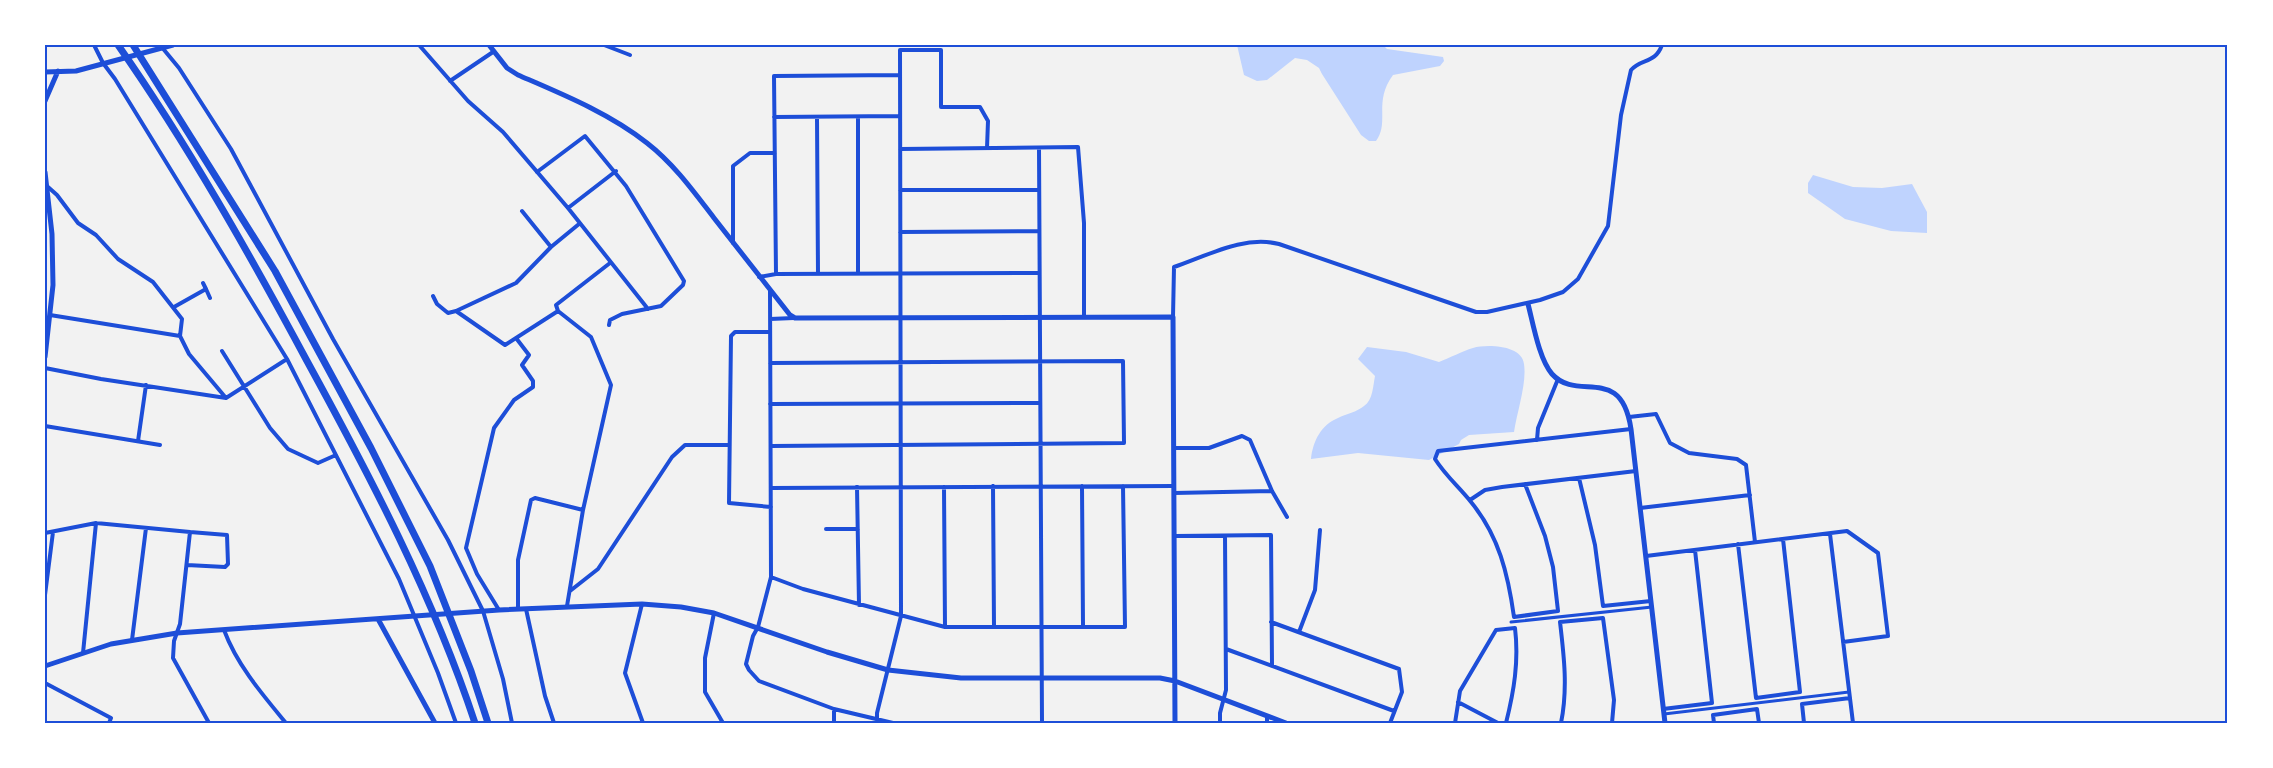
<svg xmlns="http://www.w3.org/2000/svg" width="2273" height="768" viewBox="0 0 2273 768" font-family="'DM Sans',sans-serif">
	<rect width="100%" height="100%" fill="#f2f2f2"/>
	<path fill="#bfd3fe" d="M1237,45h146l4,4 56,8 1,4 -4,5 -47,9c-20,27 -3,47 -17,66h-7l-8,-6 -39,-61 -3,-6 -12,-8 -12,-2 -28,22 -10,1 -13,-6z
		M1813,175l40,12 29,1 30,-4 15,28v21l-36,-2 -46,-12 -37,-26v-10z
		M1367,347l39,5 33,10c11,-4 23,-11 34,-14 14,-4 49,-3 51,16 3,19 -7,48 -10,68l-45,3 -8,5 -2,4 -30,16 -71,-7 -47,6c2,-18 10,-34 27,-41 8,-4 19,-6 26,-12 9,-6 9,-20 11,-30l-17,-17z"/>
	<g fill="none" stroke-linecap="round" stroke-linejoin="round">
		<path stroke="#1d4ed8" stroke-width="3" d="M1511,622l141,-15
			M1664,714l185,-22"/>
		<path stroke="#1d4ed8" stroke-width="4" d="M94,45l9,18 12,16 172,280 112,220 39,94 18,50
			M160,45l19,23 52,81 102,190 115,201 35,71 20,68 9,44
			M419,45l49,56 35,31 65,76 80,101
			M604,45l26,10
			M450,81l43,-29
			M774,117l126,-1
			M817,117l1,157
			M858,117v157
			M1039,148l3,575
			M900,149l178,-2 6,76v94
			M537,172l48,-36 41,50 58,95 -1,4 -22,21 -39,8 -12,6 -1,5
			M48,187l9,8 21,28 18,12 22,24 35,23 29,37 -2,17 9,18 37,44
			M900,190h139
			M568,208l48,-37
			M522,211l29,36
			M900,232l139,-1
			M733,243v-77l17,-13h25
			M776,274l-2,-198 126,-1
			M759,277l17,-3 263,-1
			M203,283l3,6
			M770,291l1,286 -13,50 -5,9 -7,28 3,6 10,11 75,28 59,14
			M433,296l4,8 11,9 8,-2
			M174,307l32,-18 4,9
			M558,311l33,26 20,48 -28,125 -16,96
			M558,311l-53,34 -49,-34 60,-28 35,-36 28,-23
			M558,311l-2,-6 54,-42
			M50,315l130,21
			M1173,317l1,-50c33,-11 69,-32 105,-23l197,68h11l53,-12 23,-8 15,-13 30,-53 13,-111 10,-45c11,-12 24,-6 31,-25
			M770,319l24,-1
			M770,332h-35l-4,4 -2,167 42,4
			M222,351l48,77 18,21 30,14 18,-8
			M770,363l353,-2 1,82 -353,3
			M45,368l56,11 125,19 61,-39
			M770,404l270,-1
			M1629,417l27,-3 14,29 19,10 48,6 9,6 9,77
			M45,426l115,19
			M1537,440l1,-12 20,-49
			M138,441l8,-56
			M1174,448h35l33,-12 8,4 22,51 15,26
			M1579,478l16,67 8,61 48,-5
			M1525,484l20,52 8,31 5,44 -44,6c-6,-43 -15,-81 -43,-115 -12,-15 -26,-27 -36,-43l3,-8 193,-22
			M993,486l1,141
			M1082,486l1,140
			M857,487l2,118
			M944,487l1,140
			M771,488l403,-2
			M1174,493l98,-2
			M1470,500l15,-10 17,-3 134,-16
			M1640,508l110,-13
			M826,529h32
			M45,533l51,-10 94,9 -10,92 -6,17 -1,17 36,65
			M1830,534l23,189
			M1175,536l96,-1 1,131
			M1738,544l18,154 44,-6 -17,-153
			M1646,556l201,-25 31,22 10,83 -45,6
			M187,565l38,2 3,-3 -1,-29 -37,-3
			M771,577l32,12 142,38h180l-2,-141
			M570,591l28,-22 74,-112 13,-12h44
			M45,595l8,-63
			M642,604l-17,69 18,50
			M518,609v-49l13,-60 4,-2 48,12
			M526,609l19,87 9,27
			M499,610l-22,-36 -11,-26 28,-120 20,-28 19,-13v-6l-11,-16 7,-10 -13,-17
			M714,613l-9,45v34l18,31
			M1271,622l128,47 3,23 -12,31
			M224,630c13,35 38,64 62,93
			M1299,632l16,-42 5,-60
			M132,640l14,-112
			M1226,649l168,62
			M83,653l13,-130
			M45,683l66,35 -2,5
			M1458,702l40,21
			M1663,709l49,-6 -17,-153
			M834,723v-14
			M877,723v-10l24,-97 -1,-566h41v57h39l8,14 -1,27
			M1220,723v-10l6,-23 -1,-154
			M1267,723v-7
			M1455,723l5,-32 36,-61 19,-2c4,33 -1,63 -9,95
			M1561,723c7,-34 3,-67 -1,-101l43,-4 11,82 -2,23
			M1714,723l-1,-8 44,-6 2,14
			M1804,723l-2,-19 48,-6"/>
		<path stroke="#1d4ed8" stroke-width="5" d="M489,45l18,23 11,7c44,19 91,38 129,68 27,21 47,49 67,75 26,33 51,65 76,97l5,3 378,-1 2,406
			M45,72l31,-1 97,-26
			M45,101l13,-30
			M45,172l7,62 1,51 -8,72
			M1528,304c5,19 11,55 24,70 26,29 69,-11 79,55l34,294
			M378,619l57,104
			M45,666l66,-22 66,-11 322,-23 143,-6 39,3 33,6 113,39 61,18 73,8h199l15,3 111,42"/>
		<path stroke="#1d4ed8" stroke-width="7" d="M118,45c70,100 131,208 189,316 64,117 126,235 168,362
			M133,45l142,226 96,177 59,118 41,105 17,52"/>
	</g>
	<rect width="2273" height="768" fill="none" stroke="#ffffff" stroke-width="93"/>
	<rect x="46" y="46" width="2180" height="676" fill="none" stroke="#1d4ed8" stroke-width="2"/>
</svg>
